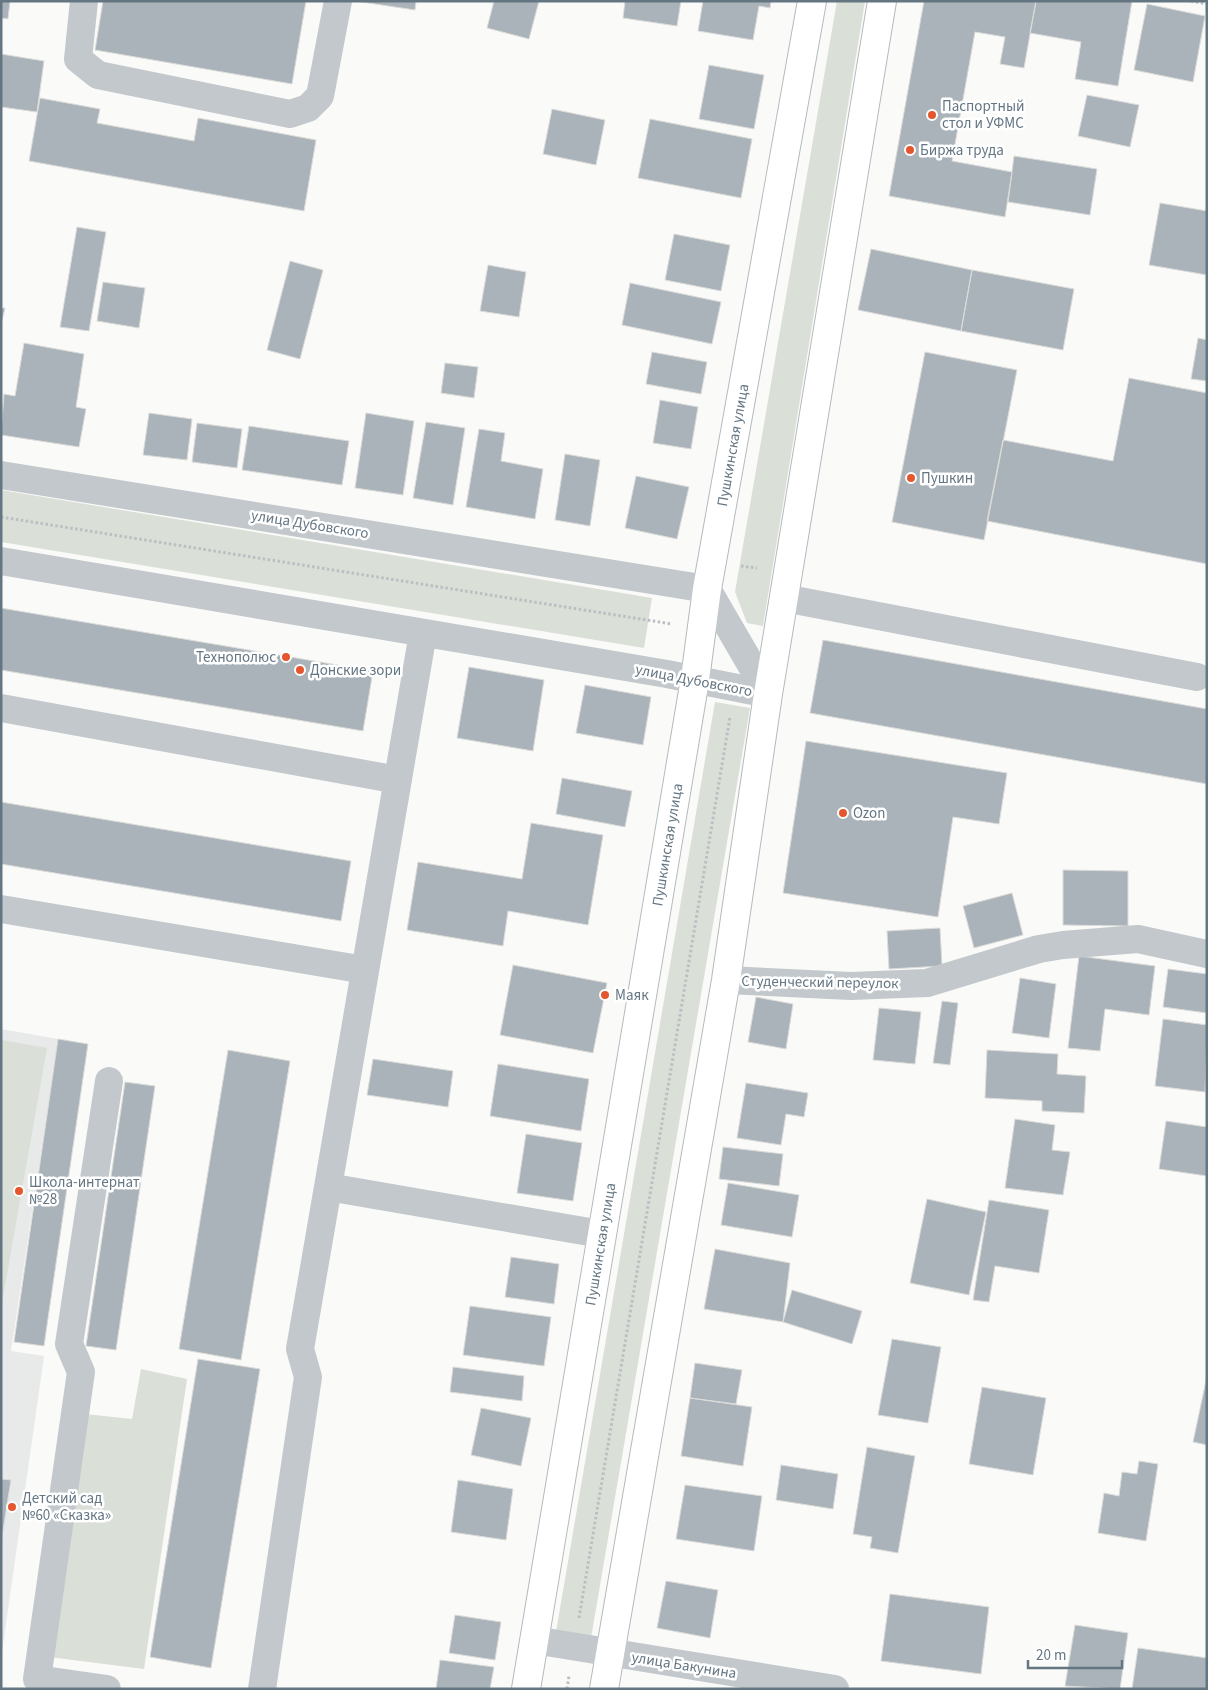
<svg xmlns="http://www.w3.org/2000/svg" width="1208" height="1690" viewBox="0 0 1208 1690" font-family="'Source Sans 3',sans-serif">
	<rect width="100%" height="100%" fill="#fafaf8"/>
	<path fill="#e8e9e9" d="M1,1029l57,10 -47,312 33,5 -43,303z"/>
	<path fill="#dadfd7" d="M837,1h28l-102,625 -16,-3 -12,-31z
		M1,490l651,108 -8,50 -643,-106z
		M715,702l35,6 -159,930 -35,-6z
		M1,1040l46,8 -46,260z
		M141,1369l46,10 -43,290 -95,-12 36,-243 47,5z"/>
	<path fill="#aab3b9" stroke="#dcdcda" d="M1,1h9l-2,18 -7,-1z
		M103,1h203l-14,83 -197,-34z
		M355,1h61l-1,9z
		M494,1h45l-10,38 -42,-11z
		M625,1h56l-4,25 -54,-8z
		M703,1h68l-1,7 -11,-2 -6,34 -55,-9z
		M924,1h112l-12,67 -24,-4 5,-27 -30,-5 -23,129 60,11 -7,45 -116,-21z
		M1036,1h96l-14,85 -43,-7 6,-37 -51,-9z
		M1147,4l58,12 -12,66 -59,-12z
		M1,54l43,7 -7,51 -36,-5z
		M709,65l55,10 -10,54 -55,-10z
		M1087,95l52,10 -9,42 -52,-11z
		M40,98l60,11 -3,14 97,18 4,-23 118,22 -12,71 -275,-50z
		M552,109l53,11 -9,45 -53,-11z
		M650,119l102,20 -11,59 -103,-20z
		M1014,156l83,13 -7,46 -82,-13z
		M1160,203l47,8v64l-58,-10z
		M77,227l29,5 -17,99 -29,-4z
		M674,234l56,11 -9,46 -56,-11z
		M871,249l101,21 -11,61 -103,-21z
		M290,261l33,9 -23,89 -33,-9z
		M488,265l38,7 -7,45 -39,-6z
		M972,270l102,19 -11,61 -102,-19z
		M103,282l42,6 -6,40 -42,-7z
		M630,283l91,19 -9,42 -90,-19z
		M1,308h4l-4,17z
		M1198,338l9,2v41l-16,-2z
		M24,343l60,11 -8,53 10,2 -7,38 -78,-12 3,-41 11,2z
		M652,352l55,10 -6,32 -55,-10z
		M925,352l92,18 -33,170 -92,-18z
		M445,363l33,4 -4,31 -33,-5z
		M1129,378l78,15v171l-220,-43 16,-81 110,21z
		M660,400l38,7 -7,42 -38,-6z
		M149,413l43,6 -5,41 -44,-5z
		M366,413l48,8 -11,74 -48,-7z
		M426,422l39,6 -12,77 -40,-7z
		M197,423l45,6 -5,39 -45,-6z
		M249,426l100,15 -7,44 -100,-15z
		M479,429l26,4 -4,28 42,8 -8,50 -69,-12z
		M565,454l35,6 -10,66 -35,-6z
		M636,476l53,11 -12,52 -52,-11z
		M1,608l372,63 -10,60 -362,-61z
		M823,640l384,69v75l-397,-71z
		M469,667l75,13 -11,71 -76,-13z
		M585,685l66,12 -8,48 -67,-12z
		M806,741l201,32 -8,51 -46,-7 -15,100 -155,-24z
		M562,778l70,13 -7,36 -69,-13z
		M1,802l350,59 -10,60 -340,-57z
		M531,823l72,12 -15,90 -80,-14 -5,35 -96,-16 11,-68 104,17z
		M1063,870l65,1v55l-65,-1z
		M1012,893l11,42 -49,13 -11,-42z
		M940,928l2,38 -53,3 -2,-38z
		M1079,956l76,10 -6,49 -44,-6 -5,42 -32,-3z
		M513,965l94,18 -14,70 -93,-18z
		M1168,969l39,5v39l-44,-6z
		M1020,978l36,6 -7,54 -37,-5z
		M756,997l37,7 -7,45 -38,-7z
		M942,1001l16,2 -8,62 -17,-2z
		M879,1008l42,4 -6,52 -42,-4z
		M1163,1019l44,6 -2,67 -50,-6z
		M58,1039l30,5 -44,302 -30,-4z
		M228,1050l62,11 -49,299 -62,-11z
		M987,1050l71,4 -1,20 29,2 -2,37 -42,-2v-10l-57,-3z
		M373,1059l80,12 -5,36 -81,-12z
		M498,1064l91,15 -8,52 -91,-15z
		M125,1082l30,4 -39,264 -30,-4z
		M746,1083l62,10 -4,24 -18,-3 -5,31 -44,-7z
		M1015,1119l40,6 -3,25 18,2 -7,43 -58,-7z
		M1166,1121l41,6v49l-48,-7z
		M526,1134l56,9 -9,58 -56,-8z
		M723,1147l60,7 -4,32 -60,-7z
		M728,1183l71,12 -7,42 -71,-12z
		M927,1199l59,13 -17,83 -59,-12z
		M989,1200l60,10 -10,63 -44,-7 -6,36 -16,-2z
		M715,1249l75,14 -7,59 -79,-13z
		M511,1257l48,7 -5,40 -49,-7z
		M792,1290l70,21 -10,33 -69,-22z
		M470,1306l81,11 -7,49 -81,-11z
		M892,1339l49,8 -13,76 -50,-8z
		M198,1359l62,10 -49,299 -61,-11z
		M695,1363l47,7 -6,34 -46,-6z
		M453,1367l71,9 -2,25 -72,-9z
		M1207,1376v69l-14,-3z
		M982,1387l64,11 -13,77 -64,-11z
		M690,1398l62,9 -9,59 -62,-10z
		M481,1408l50,10 -10,48 -50,-11z
		M867,1447l48,9 -17,97 -28,-5 2,-11 -19,-3z
		M1139,1461l19,3 -12,77 -48,-8 6,-40 15,3 3,-24 15,2z
		M781,1465l57,9 -5,35 -57,-9z
		M1,1479l10,1 -10,63z
		M458,1480l55,9 -7,51 -55,-8z
		M685,1485l77,11 -8,55 -78,-12z
		M666,1581l52,9 -8,48 -53,-10z
		M890,1594l99,13 -8,67 -100,-13z
		M455,1615l46,7 -6,38 -46,-7z
		M1075,1625l53,8 -8,56 -55,-3z
		M1138,1648l69,10v31h-75z
		M440,1660l54,7 -4,22h-54z"/>
	<g fill="none" stroke-linecap="round" stroke-linejoin="round">
		<g stroke="#b5babe" stroke-width="30">
			<g id="major">
				<path id="s1" d="M526,1689l169,-1010 12,-90 105,-588"/>
				<path d="M604,1689l122,-709 42,-286 114,-693"/>
			</g>
		</g>
		<path stroke="#bbbfc2" stroke-width="3" stroke-dasharray="2.5 2.5" stroke-linecap="butt" d="M1191,1l16,3
			M1,517l671,107
			M741,566l16,2
			M579,1618l151,-901
			M567,1689l2,-13"/>
		<path stroke="#c3c8cc" stroke-width="28" d="M84,1l-6,58 20,16 192,39 18,-6 12,-12 18,-95
			M1,475l706,114 61,105
			M1,561l666,113 101,20
			M784,598l413,79
			M423,633l-95,554 273,47
			M1,708l397,72
			M1,909l364,61
			M726,980l125,6 76,-3 112,-34 24,-4 75,-6 69,15
			M534,1640l301,49
			M37,1679l70,10
			M44,1689l-7,-10 44,-307 -12,-28 40,-263
			M262,1689l46,-312 -8,-28 28,-162"/>
		<use href="#major" stroke="#fff" stroke-width="28"/>
	</g>
	<g fill="#e4572e" stroke="#fff" stroke-width="2">
		<circle cx="932" cy="115" r="5"/>
		<circle cx="910" cy="150" r="5"/>
		<circle cx="911" cy="478" r="5"/>
		<circle cx="286" cy="657" r="5"/>
		<circle cx="300" cy="670" r="5"/>
		<circle cx="843" cy="813" r="5"/>
		<circle cx="605" cy="995" r="5"/>
		<circle cx="19" cy="1191" r="5"/>
		<circle cx="12" cy="1507" r="5"/>
	</g>
	<g text-anchor="middle" stroke-width="5" stroke-linejoin="round" paint-order="stroke">
		<g font-size="15" fill="#657683" stroke="#fff" text-anchor="start">
			<text x="942" y="111">Паспортный<tspan x="942" dy="17">стол и УФМС</tspan></text>
			<text x="920" y="155">Биржа труда</text>
			<text x="921" y="483">Пушкин</text>
			<text x="276" y="662" text-anchor="end">Технополюс</text>
			<text x="310" y="675">Донские зори</text>
			<text x="853" y="818">Ozon</text>
			<text x="615" y="1000">Маяк</text>
			<text x="29" y="1187">Школа-интернат<tspan x="29" dy="17">№28</tspan></text>
			<text x="22" y="1503">Детский сад<tspan x="22" dy="17">№60 «Сказка»</tspan></text>
		</g>
		<g font-size="15" fill="#657683" stroke="#fff">
			<text dy="5" stroke="none"><textPath href="#s1" startOffset="1261">Пушкинская улица</textPath></text>
			<text transform="translate(310 524) rotate(9)" y="5">улица Дубовского</text>
			<text transform="translate(694 680) rotate(11)" y="5">улица Дубовского</text>
			<text dy="5" stroke="none"><textPath href="#s1" startOffset="856">Пушкинская улица</textPath></text>
			<text transform="translate(820 982) rotate(1)" y="5">Студенческий переулок</text>
			<text dy="5" stroke="none"><textPath href="#s1" startOffset="451">Пушкинская улица</textPath></text>
			<text transform="translate(684 1665) rotate(9)" y="5">улица Бакунина</text>
		</g>
	</g>
	<rect width="1208" height="1690" fill="none" stroke="#657683" stroke-width="5"/>
	<path d="M1028 1660v8h94v-8" fill="none" stroke="#657683" stroke-width="2.5"/>
	<text x="1036" y="1660" font-size="15" fill="#657683" stroke="#ffffff" stroke-width="4" paint-order="stroke">20 m</text>
</svg>
